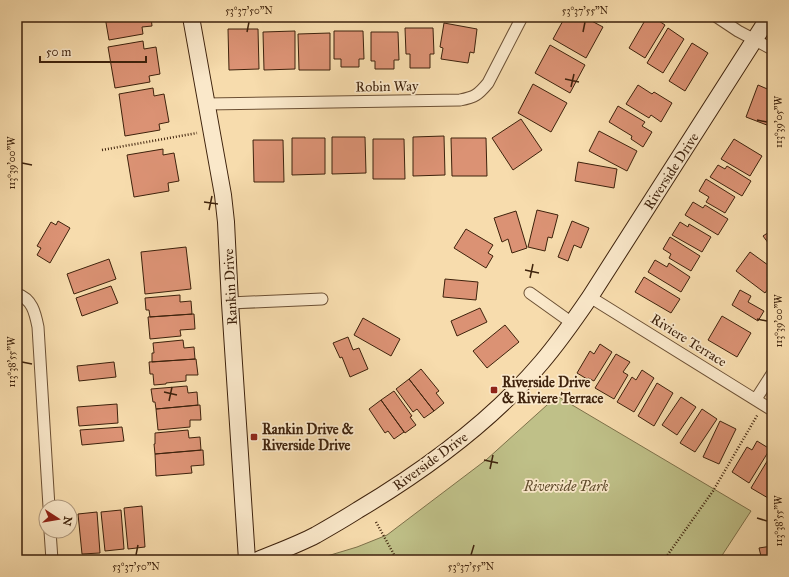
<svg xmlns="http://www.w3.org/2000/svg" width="789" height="577" viewBox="0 0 789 577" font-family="'IM FELL Great Primer',serif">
	<rect width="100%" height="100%" fill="#f7dcad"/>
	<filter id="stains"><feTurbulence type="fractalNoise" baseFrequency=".005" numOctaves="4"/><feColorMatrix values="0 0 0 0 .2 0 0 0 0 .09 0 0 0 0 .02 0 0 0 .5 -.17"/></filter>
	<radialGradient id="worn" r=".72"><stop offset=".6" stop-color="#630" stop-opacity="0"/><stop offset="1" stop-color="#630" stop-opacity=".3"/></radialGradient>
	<path fill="#bfc088" stroke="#7e714a" d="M557,396l194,115 -32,49h-405l43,-13 30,-12 99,-75z"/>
	<path fill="#db9274" stroke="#3e220c" d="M105,17h46l1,9 -10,1 1,7 -34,6z
		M565,17h19l19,10 -17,31 -33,-19z
		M597,17h13l-3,5z
		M647,17h6l12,8 -20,33 -16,-10z
		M444,23l33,6 -3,24 -4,-1 -2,11 -27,-4 2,-11 -3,-1z
		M405,28h28l1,26h-4v14h-20v-14h-4z
		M668,28l16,11 -21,34 -16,-10z
		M228,29h30l1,40 -30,1z
		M295,31v38l-31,1 -1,-38z
		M334,31h29l1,28h-5v8h-18v-8h-7z
		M371,32h27l1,28h-5v9h-19v-8h-4z
		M330,33v37h-31l-1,-36z
		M143,41l1,8 12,-2 4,27 -11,2 1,6 -35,6 -7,-41z
		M692,43l16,10 -23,38 -16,-10z
		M550,45l35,20 -15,28 -35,-20z
		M533,84l34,19 -16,29 -33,-19z
		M638,85l14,9 2,-2 18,11 -11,19 -10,-7 -2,3 -23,-14z
		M758,85l14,6v36l-26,-10z
		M153,88l1,8 10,-2 5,28 -10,2 1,6 -35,6 -6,-42z
		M618,106l27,16 -3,4 10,6 -9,15 -12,-8 1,-3 -23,-14z
		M521,119l21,31 -29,20 -21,-32z
		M599,131l38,20 -10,20 -38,-20z
		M444,136l1,39 -32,1v-39z
		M332,137h33l1,36 -34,1z
		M292,138h33v36l-33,1z
		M451,138h35l1,38h-35z
		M373,139h31l1,40h-32z
		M734,139l28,17 -12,20 -29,-17z
		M253,140h30l1,42h-30z
		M163,149v6l11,-2 5,28 -11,2 1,8 -35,6 -7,-42z
		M578,162l39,7 -3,19 -39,-7z
		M718,165l7,4 2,-3 24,15 -9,15 -32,-19z
		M706,179l29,18 -10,16 -19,-11 3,-5 -10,-6z
		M693,202l10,6 2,-3 23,14 -10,16 -33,-20z
		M537,210l21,5 -6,23 -4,-1 -3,14 -17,-4z
		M516,211l11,37 -15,5 -4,-14 -6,3 -8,-24z
		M58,221l12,7 -20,35 -13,-8 4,-7 -4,-2 14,-24 5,3z
		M572,221l17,7 -8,20 -7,-3 -6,16 -10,-4z
		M680,222l8,5 1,-3 22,13 -9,15 -30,-17z
		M466,229l27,16 -5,8 5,3 -7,12 -32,-20z
		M772,230v18l-9,-12z
		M670,237l30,19 -9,15 -22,-13 2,-4 -8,-5z
		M186,247l5,42 -46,5 -4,-42z
		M750,252l22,16v15l-7,10 -29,-22z
		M109,259l7,20 -42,15 -7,-20z
		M655,260l12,7 2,-4 21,14 -9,15 -33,-20z
		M644,277l36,22 -9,14 -36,-21z
		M445,279l33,3 -2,18 -33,-3z
		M111,286l7,17 -36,13 -6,-18z
		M740,290l11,6 -3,6 16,9 -6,10 -26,-16z
		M180,295v7l11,-1 1,13 -42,3 -1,-7h-3l-1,-12z
		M480,308l7,14 -30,14 -6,-15z
		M194,314l1,15 -15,1 1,6 -31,3 -2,-22z
		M722,316l29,17 -14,24 -29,-17z
		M363,318l37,21 -9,17 -37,-21z
		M505,325l14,17 -32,26 -14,-17z
		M348,337l5,13 6,-2 9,21 -18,8 -8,-20 -2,1 -7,-15z
		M183,340l1,8 10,-1 1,12 -43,3v-9h2l-1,-10z
		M600,344l12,8 -18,29 -6,-3 -1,1 -10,-6 13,-22 4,3z
		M616,354l14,8 -7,10 5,3 -14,24 -19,-11z
		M196,359l2,16h-12v6l-20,2v1l-12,1 -1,-11h-3l-1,-12z
		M114,362l2,15 -37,4 -2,-15z
		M421,369l18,22 -3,2 8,10 -10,8 -25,-32z
		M642,370l12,8 -20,34 -17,-10 15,-25 4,3z
		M409,379l25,32 -10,7 -7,-9 -4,3 -17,-23z
		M657,383l16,10 -19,33 -16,-10z
		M187,386l1,7 9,-1 1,13 -42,4 -1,-7h-2l-2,-13z
		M394,391l18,25 -2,1 6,8 -11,8 -24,-33z
		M681,397l15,10 -19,28 -15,-10z
		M381,400l23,32 -10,7 -6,-8 -3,2 -16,-24z
		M117,404l1,19 -39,3 -2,-19z
		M200,405l1,15h-11v7l-32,3 -2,-21z
		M702,409l15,10 -22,33 -15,-9z
		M720,421l16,8 -17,35 -16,-7z
		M122,427l2,14 -42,4 -2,-15z
		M188,430l1,8 11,-1 1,13 -46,4 -1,-10h1v-11z
		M757,441l13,8 -21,34 -17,-11 15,-25 5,3z
		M203,450l1,15 -13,1 1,7 -36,3 -1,-22z
		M772,453v38l-4,7 -17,-10z
		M142,506l3,41 -17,2 -4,-41z
		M121,510l3,39 -19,2 -4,-39z
		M97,512l3,41 -18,1 -4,-40z
		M772,546v14h-10l-3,-12z"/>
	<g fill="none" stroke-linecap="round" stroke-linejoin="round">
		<g stroke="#6c5034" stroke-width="13">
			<path id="street" d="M717,17l21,14 34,18
				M206,104l254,-4c15,-3 18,-5 28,-17l34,-66
				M530,293l42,30
				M17,294c15,5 18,18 21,33l11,180
				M590,297l182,113
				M230,303l92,-4
				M756,399l16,-25
				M50,531l2,29"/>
		</g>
		<g stroke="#3e220c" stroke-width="18">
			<path id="secondary" d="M191,17l32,178 3,27 4,81 17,257
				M258,560c19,-8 39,-15 58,-25 14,-8 28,-16 42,-25 67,-40 132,-87 183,-147 18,-21 34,-44 49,-66l179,-280"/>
		</g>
		<path stroke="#3e220c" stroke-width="2.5" stroke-dasharray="1 2" stroke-linecap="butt" d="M102,150l95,-17
			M376,522l21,38
			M664,560l49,-69 45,-77"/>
		<use href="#street" stroke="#fae8ca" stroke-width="11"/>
		<use href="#secondary" stroke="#fae8ca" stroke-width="16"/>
	</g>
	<path fill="none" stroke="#3e220c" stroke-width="1.5" d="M247,32l2,-10M583,32l2,-10M565,79l14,3M571,87l3,-13M757,120l10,2M22,163l10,2M204,202l14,2M209,210l3,-14M525,270l14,3M530,278l3,-14M757,319l10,2M22,362l10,2M164,392l13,3M169,401l3,-14M484,460l14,3M490,469l3,-14M757,518l10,3M136,555l2,-10M471,555l3,-10"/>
	<g fill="#8f2418" stroke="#fae8ca" stroke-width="1.5">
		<rect x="490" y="386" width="8" height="8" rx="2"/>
		<rect x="250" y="433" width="8" height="8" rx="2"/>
	</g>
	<g text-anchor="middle" stroke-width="3.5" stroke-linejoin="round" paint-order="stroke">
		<g font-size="14" fill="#3e220c" stroke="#fae8ca">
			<text transform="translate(387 86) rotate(-1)" y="5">Robin Way</text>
			<text transform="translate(671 171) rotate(-57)" y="5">Riverside Drive</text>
			<text transform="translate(230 287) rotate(-93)" y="5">Rankin Drive</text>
			<text transform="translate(689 340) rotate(32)" y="5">Riviere Terrace</text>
			<text transform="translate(430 461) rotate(-36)" y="5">Riverside Drive</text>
		</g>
		<g font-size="14" font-weight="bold" fill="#3e220c" stroke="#fae8ca" text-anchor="start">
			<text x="502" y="387">Riverside Drive<tspan x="502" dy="16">&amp; Riviere Terrace</tspan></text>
			<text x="262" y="434">Rankin Drive &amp;<tspan x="262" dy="16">Riverside Drive</tspan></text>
		</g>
		<g font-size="14" font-style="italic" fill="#5e4a2b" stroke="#fae8ca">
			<text x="566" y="491">Riverside Park</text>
		</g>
	</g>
	<rect width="789" height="577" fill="none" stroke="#f7dcad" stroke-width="44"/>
	<g transform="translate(58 519) rotate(102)"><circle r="19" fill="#fae8ca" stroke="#af997e"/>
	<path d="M0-3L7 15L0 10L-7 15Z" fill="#8f2418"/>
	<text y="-6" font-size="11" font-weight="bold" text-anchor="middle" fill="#3e220c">N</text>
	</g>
	<path d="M40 56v6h106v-6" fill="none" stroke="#3e220c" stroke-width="2"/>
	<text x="46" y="56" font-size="12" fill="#3e220c" stroke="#fae8ca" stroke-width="3" paint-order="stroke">50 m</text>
	<rect x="22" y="22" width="745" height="533" fill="none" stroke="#3e220c" stroke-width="1.5"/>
	<g font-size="10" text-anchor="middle" fill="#3e220c">
		<text x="249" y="14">53°37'50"N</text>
		<text x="585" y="14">53°37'55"N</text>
		<text transform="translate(778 122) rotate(-90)" y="4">113°39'05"W</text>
		<text transform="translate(11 163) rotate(-90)" y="4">113°39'00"W</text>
		<text transform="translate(778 321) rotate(-90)" y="4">113°39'00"W</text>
		<text transform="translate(11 362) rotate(-90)" y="4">113°38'55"W</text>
		<text transform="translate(778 521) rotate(-90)" y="4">113°38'55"W</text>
		<text x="136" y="570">53°37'50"N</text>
		<text x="471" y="570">53°37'55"N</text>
	</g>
	<rect width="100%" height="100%" filter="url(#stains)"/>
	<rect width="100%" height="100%" fill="url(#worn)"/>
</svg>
